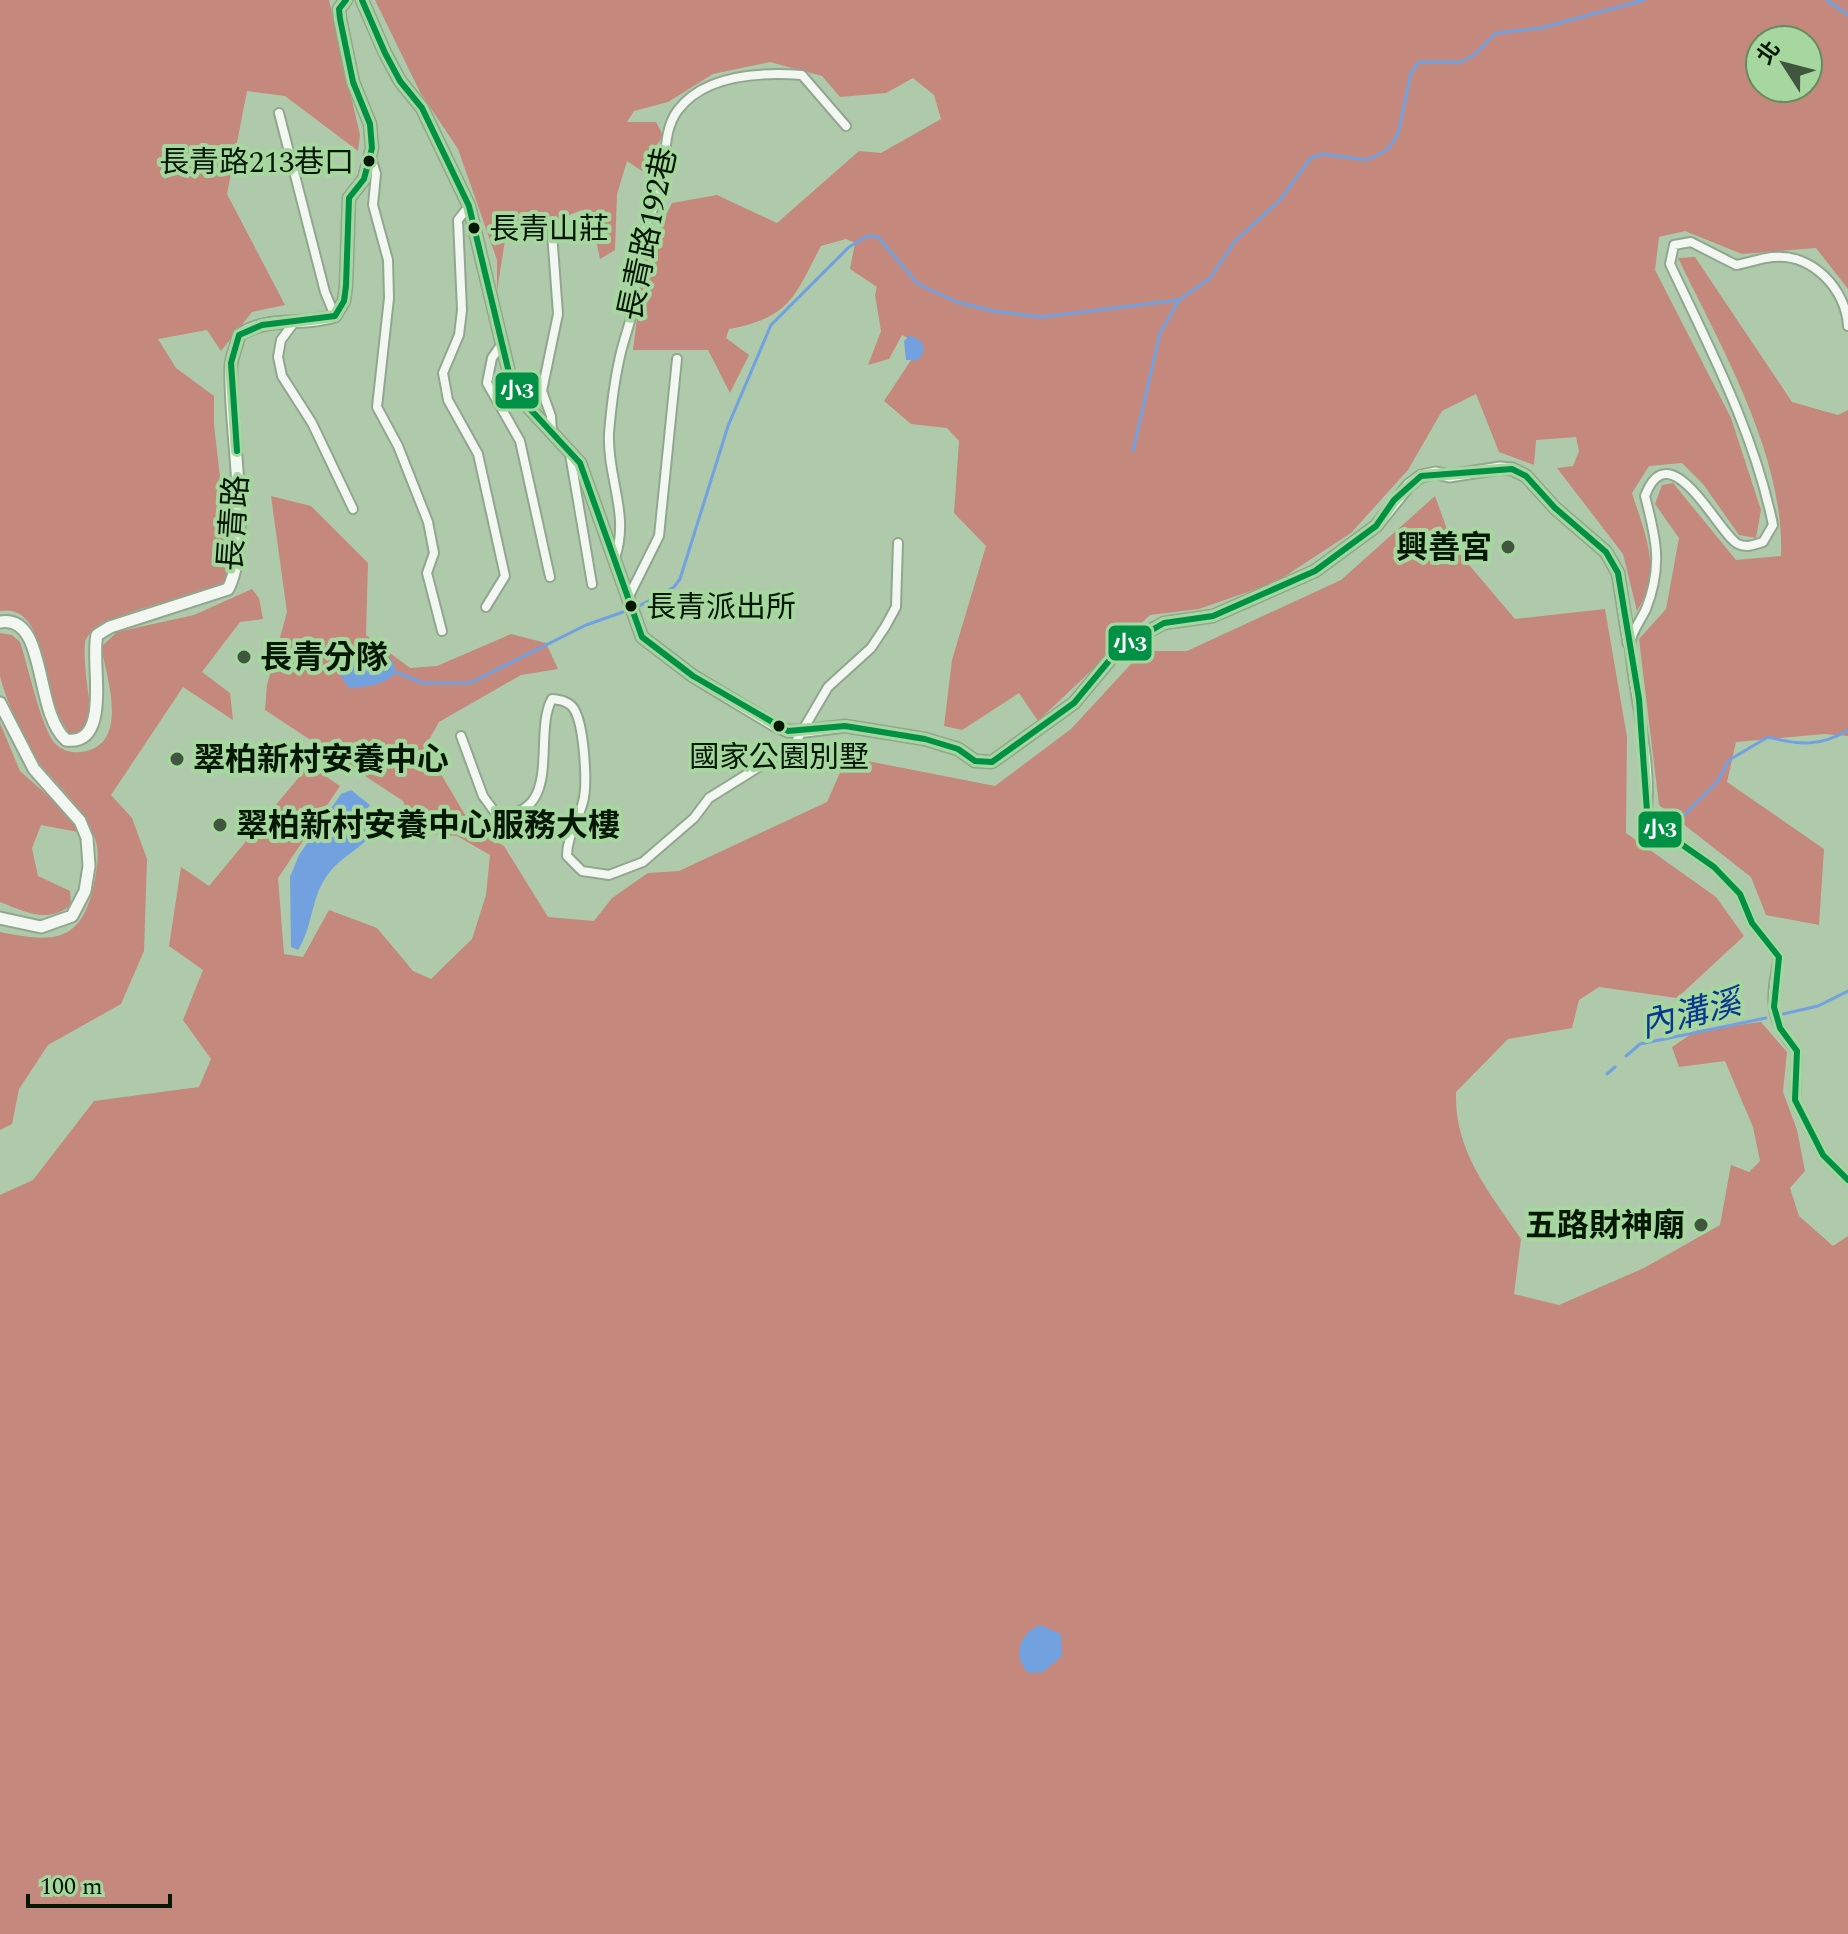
<svg xmlns="http://www.w3.org/2000/svg" width="1848" height="1934" viewBox="0 0 1848 1934" font-family="Spectral,'Noto Sans TC',serif">
	<rect width="100%" height="100%" fill="#afcaab"/>
	<path fill="#c4887c" fill-rule="evenodd" d="M0,0h329l31,135 -2,16 -73,-55 -38,-5 -20,103 58,111 -33,7 -31,39 -14,-21 -49,9 18,29 38,28v29l17,147 -7,15c-27,7 -136,29 -139,56 -2,26 5,55 7,81l-7,7 -15,4c-6,-11 -14,-22 -18,-34 -8,-27 -10,-98 -52,-90z
		M375,0h1473v289l-32,-41 -74,6 -57,-23 -26,6 -4,33 76,148 30,92 -5,28 -17,-3 -36,-51 -21,-21 -33,3 -17,27c13,42 31,77 5,118l-14,-57 -66,-86 16,-2 6,-15 -3,-14 -40,3 -2,25 -35,-13 -23,-58 -34,17 -34,59 -57,63 -75,49 -77,27 -49,6 -112,106 -19,-28 -57,37 -18,-4 8,-66 34,-114 -32,-33 5,-72 -12,-13 -36,-4 -27,-23 37,-56 -19,-10 -13,24 -21,6 13,-34 -6,-36 2,-8 -27,-18 5,-26 -9,-4 -25,7c-27,51 -30,71 -92,83l-3,9 23,17 -19,38 -22,-43h-75l12,-94 27,-53 45,-8 60,28 82,-72 22,2 60,-34 -7,-24 -21,-17 -27,15 -46,4 -18,-21 -52,-14 -57,12 -45,28 -34,9 -7,11h29l7,13 -21,36 -15,-10 -10,33 -2,56 -15,9 -8,-38 -10,-11 -77,30 -8,52v-32l-39,-111 -38,-57zM1760,40h48v48h-48z
		M1695,257l97,145 46,13 10,-5v326l-24,-2 -88,8 -9,40 97,67 -5,76 -53,-10 -15,-38 -92,-72 -20,-166 27,-30 13,-71 -24,-34 7,-19 11,-2 63,77 45,-4c4,-100 -60,-209 -103,-298z
		M271,496l40,10 57,57 -2,72 44,33 27,-2 74,-32 35,9 12,26 -37,6 -82,47 -14,25 49,83 30,16 44,71 46,4 18,-23 36,-25 31,-2 148,-69 20,-45 148,29 76,-57 72,-78h44l154,-71 94,-84 18,50 62,73 90,-10 22,128 -1,96 90,64 28,39 -67,62 -78,-11 -20,13 -7,28 -64,11 -52,53c-2,59 33,100 65,147l-7,55 45,11 85,-37 76,-43 11,-60 18,7 11,-11 -7,-34 -28,-66 -46,6 -7,-20 25,-17 64,-8 26,30 -4,40 14,38 8,41 -15,17 9,28 34,30 15,-10v698h-1848v-739l33,-15 61,-79 105,-14 12,-28 -28,-39 20,-50 -34,-24 12,-79 28,19 100,-121 31,21 -62,92 6,76 19,3 26,-47 48,18 36,43 18,8 41,-40 14,-44 4,-40 -33,-19 -39,-3 -15,-32 -138,-91 2,-25 20,-73z
		M252,589l7,9 4,21 -23,3 -38,50 28,21 3,27 -50,-33 -72,108 21,23 15,41 -3,92 -23,53 -73,41 -29,44 -7,35 -12,6v-198c50,10 80,13 93,-44 3,-13 6,-29 4,-42 -6,-29 -34,-55 -52,-76 -17,-18 -39,-69 -45,-94 0,-13 0,-29 0,-43l12,2 8,7c8,24 20,80 33,99 7,9 17,12 27,11 51,-5 27,-74 21,-105l16,-15 77,-17z
		M0,723l20,48 51,45 7,16 -37,-7 -9,23 6,28 32,15 1,14c-24,19 -45,7 -71,-3z"/>
	<path fill="#72a1e0" d="M910,335l12,7 2,9 -6,9h-12l-2,-19z
		M392,659l4,13c-10,13 -31,15 -47,16l-9,-13 4,-11 18,-5z
		M351,790l19,15 -6,7 7,5 7,-4 3,5c-10,28 -36,34 -52,55 -18,22 -16,54 -31,77l-7,-3 -1,-70 9,-22 42,-61z
		M1040,1625l21,9 1,22 -19,16 -14,1c-18,-15 -9,-41 11,-48z"/>
	<g fill="none" stroke-linecap="round" stroke-linejoin="round">
		<path stroke="#72a1e0" stroke-width="3" d="M1827,0l21,15
			M1133,451l27,-118 19,-33
			M639,606l35,-19 6,-8 48,-153 43,-101 78,-78 18,-11 11,1 40,47 39,18 36,9 48,6 138,-17 31,-22 25,-37 44,-40 32,-43 12,-4 44,6 20,-10 11,-16 13,-61 8,-11h41l13,-6 23,-23 45,-5 103,-28
			M396,672l27,11h47l116,-58 37,-13
			M1666,818l18,-3 33,-33 12,-22 39,-23c30,8 53,10 80,-7
			M1783,1014l35,-8 30,-15
			M1626,1056l14,-12 126,-26
			M1607,1074l8,-7"/>
		<g stroke="#91a68e" stroke-width="12">
			<path id="minor" d="M279,113l46,179 10,24
				M371,157l5,17 -3,31 15,55 1,38 -12,109 21,39 30,76 6,31 -7,20 15,58
				M469,206l-11,14 4,90 -3,25 -16,38 5,27 30,54 27,122 -19,31
				M293,324l-12,16 -3,17 4,19 30,47 41,86
				M1848,326c-2,-37 -36,-73 -75,-69 -12,1 -25,6 -37,8l-45,-23 -17,3 -4,19c40,85 84,168 103,261l-10,17c-9,3 -17,6 -25,2 -19,-9 -68,-115 -93,-48 11,42 18,70 1,113 -5,11 -17,26 -16,39 4,54 22,108 17,163l7,14 60,42 26,27 12,29 27,34c-8,41 -12,61 18,94l-2,49 28,55 25,25
				M503,342l-11,16 -5,25 33,58 30,136
				M552,433l-1,-17 -9,-25 16,-77 -6,-81
				M570,454l22,130
				M615,558c15,-44 -8,-80 -6,-125 2,-23 5,-49 10,-72 4,-22 14,-42 16,-65 1,-10 -2,-20 -1,-30 3,-28 20,-53 27,-80 6,-25 1,-55 17,-76 27,-36 83,-38 124,-35l44,51
				M628,598l31,-62 18,-177
				M461,736l22,60 14,19c68,1 35,-81 55,-116 8,1 17,2 22,10 10,16 14,75 9,93 -5,19 -16,34 -16,54l15,15 27,4 34,-13 51,-44 15,-20 85,-53 34,-58 43,-39 14,-21 11,-20 2,-64"/>
		</g>
		<g stroke="#91a68e" stroke-width="15">
			<path id="tertiary" d="M362,0l23,53 15,28 22,27 47,98 42,175 19,28 50,54 62,174 51,39 83,50 12,5h17l40,-5 80,13 33,10 17,12 17,1 82,-59 44,-53 22,-14 24,-13 49,-7 102,-45 61,-45 33,-41 12,-9 15,-3 13,3 51,-8 12,1 14,7 29,32 51,44 12,21 11,70
				M0,622c48,-8 33,88 66,118 47,6 24,-79 31,-105l13,-8 118,-38c25,-48 0,-167 3,-224 1,-10 6,-20 8,-30 30,-20 61,-8 96,-19l9,-15 2,-15 3,-88 15,-19 8,-31 -2,-24 -17,-42 -13,-63 -1,-10 7,-9
				M0,703l34,66 46,52 7,17 2,28 -4,25 -13,25 -31,11 -41,-9"/>
		</g>
		<use href="#minor" stroke="#f3f7f2" stroke-width="8"/>
		<use href="#tertiary" stroke="#f3f7f2" stroke-width="11"/>
		<g stroke="#a5d79e" stroke-width="12">
			<path id="bus-1" d="M362,0l23,53 15,28 22,27 47,98 42,175 19,28 50,54 62,174 51,39 95,55 57,-5 80,13 33,10 17,12 17,1 82,-59 44,-53 46,-27 49,-7 102,-45 61,-45 18,-26 27,-24 91,-7 14,7 29,32 51,44 12,21 21,126 8,112 7,14 60,42 26,27 12,29 27,34 -5,50 6,21 17,23 -2,49 28,55 25,25
				M237,451l-6,-88 8,-28 23,-10 73,-9 9,-15 2,-15 3,-88 15,-19 8,-31 -2,-24 -17,-42 -13,-63 -1,-10 7,-9"/>
		</g>
		<use href="#bus-1" stroke="#019145" stroke-width="6"/>
	</g>
	<g fill="#051804" stroke="#a5d79e" stroke-width="3">
		<circle cx="369" cy="161" r="7"/>
		<circle cx="474" cy="228" r="7"/>
		<circle cx="631" cy="606" r="7"/>
		<circle cx="779" cy="726" r="7"/>
	</g>
	<g fill="#40563e" stroke="#a5d79e" stroke-width="3">
		<circle cx="1508" cy="547" r="8"/>
		<circle cx="244" cy="657" r="8"/>
		<circle cx="177" cy="759" r="8"/>
		<circle cx="220" cy="825" r="8"/>
		<circle cx="1701" cy="1225" r="8"/>
	</g>
	<g text-anchor="middle" stroke-width="8" stroke-linejoin="round" paint-order="stroke">
		<g font-size="30" fill="#051804" stroke="#a5d79e" text-anchor="start">
			<text x="354" y="172" text-anchor="end">長青路213巷口</text>
			<text x="489" y="239">長青山莊</text>
			<text x="646" y="617">長青派出所</text>
			<text x="779" y="767" text-anchor="middle">國家公園別墅</text>
		</g>
		<g font-size="32" fill="#051804" stroke="#a5d79e">
			<text transform="translate(647 234) rotate(-78)" y="11">長青路192巷</text>
			<text transform="translate(233 523) rotate(-86)" y="11">長青路</text>
		</g>
		<g font-size="32" font-weight="bold" fill="#051804" stroke="#a5d79e" text-anchor="start">
			<text x="1492" y="558" text-anchor="end">興善宮</text>
			<text x="260" y="668">長青分隊</text>
			<text x="193" y="770">翠柏新村安養中心</text>
			<text x="236" y="836">翠柏新村安養中心服務大樓</text>
			<text x="1685" y="1236" text-anchor="end">五路財神廟</text>
		</g>
		<g font-size="34" font-style="italic" fill="#073790" stroke="#a5d79e">
			<text transform="translate(1690 1013) rotate(-14)" y="12">內溝溪</text>
		</g>
	</g>
	<g stroke="#a5d79e" stroke-width="3">
		<rect x="494" y="371" width="46" height="39" rx="8" fill="#019145"/>
		<rect x="1107" y="624" width="46" height="38" rx="8" fill="#019145"/>
		<rect x="1637" y="810" width="46" height="39" rx="8" fill="#019145"/>
	</g>
	<g font-size="22" text-anchor="middle" font-weight="bold" fill="#fff">
		<text x="517" y="398">小3</text>
		<text x="1130" y="651">小3</text>
		<text x="1660" y="837">小3</text>
	</g>
	<g transform="translate(1784 64) rotate(306)"><circle r="38" fill="#a5d79e" stroke="#658b60" stroke-width="2"/>
	<path d="M0-6L14 30L0 20L-14 30Z" fill="#40563e"/>
	<text y="-12" font-size="22" font-weight="bold" text-anchor="middle" fill="#051804">北</text>
	</g>
	<path d="M28 1894v12h142v-12" fill="none" stroke="#051804" stroke-width="4"/>
	<text x="40" y="1894" font-size="24" fill="#051804" stroke="#a5d79e" stroke-width="6" paint-order="stroke">100 m</text>
</svg>
